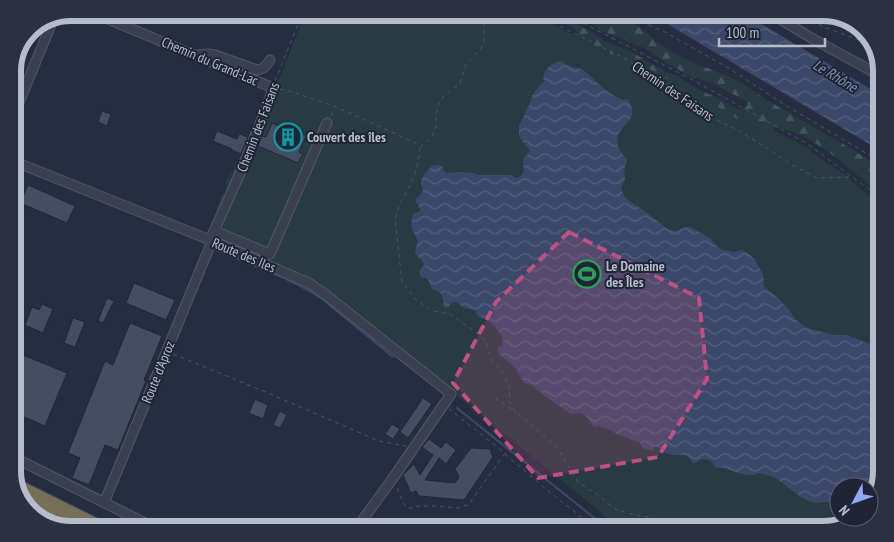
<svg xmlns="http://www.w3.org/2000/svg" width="894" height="542" viewBox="0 0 894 542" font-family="'PT Sans Narrow',sans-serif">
	<defs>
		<pattern id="forest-firs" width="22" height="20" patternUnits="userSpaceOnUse" patternTransform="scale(1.25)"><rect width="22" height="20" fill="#283b42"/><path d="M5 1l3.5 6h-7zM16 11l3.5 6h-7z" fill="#45555c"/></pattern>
		<pattern id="water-waves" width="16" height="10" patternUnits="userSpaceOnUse" patternTransform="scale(1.25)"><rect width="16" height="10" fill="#3c4869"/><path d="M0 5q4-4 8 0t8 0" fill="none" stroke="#56607d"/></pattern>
	</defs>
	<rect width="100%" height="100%" fill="#262d41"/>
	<path fill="url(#forest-firs)" d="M540,13h13l33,16 22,14 22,8 36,21 10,3 23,15 24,10 12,8 5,2 3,-1 5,-4 -2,-4 -34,-18 -20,-6 -24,-13 -24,-16 -44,-18 -9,-8 -19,-9c10,0 34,-2 42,0 21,6 38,27 56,38 19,12 45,18 66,29 13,7 25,17 38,24 34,20 68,39 102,60l5,4v26c-31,-24 -66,-60 -106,-67l-2,2 1,2 24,12 16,9 -79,-34 -25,-16 -108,-43 -24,-22c-1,-2 0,-3 -1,-4 -3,-8 -29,-17 -37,-20z"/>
	<path fill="#283b42" d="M305,13h221l32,14 54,28 5,-2h3l90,49 25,16 26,12 14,-3 -2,2 1,2 30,15 20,15 19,12 38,34v264l-8,29 -4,5v-18h-30v30h18l-5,5 -29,7h-202l-199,-162 -107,-83 -99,-44 2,-20 3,-5 -5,-6 3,-5 2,-9 8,-5 -3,-3v-7l5,-6 5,-11 2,-1 6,4 1,-4 -4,-5 42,-87z"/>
	<path fill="url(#water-waves)" d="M649,13h94l138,82v56z
		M562,61c2,2 4,3 7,5 4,2 9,1 14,4 14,10 23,25 41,30l3,-1c18,24 -15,24 -9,48 2,5 6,9 9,13l-3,10 1,9 -4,10 5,10 17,11 26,20 7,1 9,-4h5l20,11 8,9 5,3 11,2 9,-2 7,5 5,5 8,14 1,13 13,10 14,15 3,6 11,9 28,8h13l35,13v123l-8,29 -4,5v-18h-30v30h18l-5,5 -8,2 -6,-7 -7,-13 -4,-2 -12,1 -6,-2 -8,-4 -27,-20 -15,-4c-10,5 -22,-1 -33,-4 -4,-2 -8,-1 -12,-2l-1,-4 -4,-3 -7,-1 -8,5 -6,-7 -3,-2h-13l-6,-2 -9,-6h-3l-1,4 -10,-3 -3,-5 -21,-8 -11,-6 -9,-3 -5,1 -9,-12 -4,-2 -10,1 -25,-17 -14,-12 -6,-1 -3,-3 -6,-11 -17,-15 -3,-6 2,-3 3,-1 1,-6c-3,-6 -7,-12 -13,-17 -7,-6 -12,-2 -15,-12l-11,-2 -9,-7c-4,2 -5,5 -9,7l-2,-1c-2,-9 1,-15 -12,-18l-4,-10 -2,-1h-3l-2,-1 -2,-5 5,-7 -1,-3c-10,-11 -9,-7 -5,-21 -5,-12 -9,-12 -5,-26l8,-5 -6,-10c2,-2 8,-7 8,-10 0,-2 -2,-5 -2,-7 1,-8 11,-22 20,-17 2,2 3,5 5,7l15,-1 11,1 7,2h31l6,3c11,-3 7,-10 7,-19l7,-8 -1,-2 -8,-10 -2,-3v-10l11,-23 2,-7 7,-10 5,-4c-3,-12 7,-19 18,-21z"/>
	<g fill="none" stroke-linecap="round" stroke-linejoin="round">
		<path stroke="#3c4869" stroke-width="2" d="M216,250l68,28 22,11 15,9 72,59
			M457,408l151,121"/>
	</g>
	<path fill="#454d63" stroke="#212738" d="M102,111l9,3 -4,12 -9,-4z
		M272,123l15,6 1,-3 11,4 -1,2 8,4 -7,16 4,2 -5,9 -40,-17 4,-10 4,1z
		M217,131l20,8 2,-5 9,3 -7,17 -9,-4v-1l-19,-8z
		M28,185l47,21 -8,17 -47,-20z
		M134,283l41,17 -9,20 -40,-17z
		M107,298l7,3 -11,22 -5,-2z
		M42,304l11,5 -10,24 -18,-8 7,-18 7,3z
		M73,318l12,4 -10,25 -11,-4z
		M130,323l32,13 -18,44 2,1 -28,69 -13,-5 -16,40 -17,-7 8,-20 -12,-5 37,-92 8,4z
		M13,351l54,22 -22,53 -32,-14z
		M423,398l9,6 -24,34 -8,-6z
		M255,399l13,6 -5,14 -14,-6z
		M280,411l7,4 -7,13 -7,-3z
		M392,424l8,5 -7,10 -8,-5z
		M429,439l12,9 5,-6 10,8 -10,14 -7,-6 -14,22 30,3 4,-6 -4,-8 16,-21 19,1 3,8 -29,43 -45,-4 -3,-5 -5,2 -8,-18 11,-11 6,11 13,-20 -11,-8z"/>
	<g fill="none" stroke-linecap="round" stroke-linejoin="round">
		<g stroke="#525868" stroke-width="11">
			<path id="minor" d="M91,12l182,76 -4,13 -28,70 -31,69
				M769,12l44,27 68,37
				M197,55l12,-1 6,1 42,15c7,-1 9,-4 13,-10
				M13,117l40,-97
				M13,161l197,79 85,37 14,6 17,12 125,99 -58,84 -37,51
				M215,231l55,23 57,-131
				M13,457l144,72
				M104,503l108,-262"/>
		</g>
		<g stroke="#424858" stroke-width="16">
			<path id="highway" d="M16,486l87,43
				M20,500l58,29"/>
		</g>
		<path stroke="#46585f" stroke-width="1" stroke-dasharray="4 4" stroke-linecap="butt" d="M531,12l91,45 24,14 29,19 12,12 13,10 38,18 29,18 25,17 25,13 35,-1
			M562,12l129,67 115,64 75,55
			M619,12l46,20 65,37 55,36 96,57
			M798,12l26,15 51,19
			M275,81l28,-69
			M280,89l16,4 40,14 80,36 4,6 -1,8 -5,20 -15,29 -4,14 7,62 13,17 17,12 18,3 23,16 13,11 5,18 13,15 5,12 1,17 5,8 28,24 17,17 18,30 20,13 17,14 16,5 22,4 7,3 1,6 5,2
			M331,116l4,-7
			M420,147l11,-9 5,-11v-9l2,-13 4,-7 18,-15 6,-19 16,-17 2,-5v-16l-7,-12 -3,-2
			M173,354l95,39 111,48 27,5
			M495,398l18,12
			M505,454l48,41 44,34
			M397,488l7,16 3,4h6l6,-2h15l26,2 9,-4 36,-51 -56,-44"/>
		<use href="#minor" stroke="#3a4051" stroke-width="9"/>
		<use href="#highway" stroke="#766f57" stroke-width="14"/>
	</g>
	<path fill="#be5182" fill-opacity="0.2" stroke="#be5182" stroke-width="4" stroke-dasharray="10 6" stroke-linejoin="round" d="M569,232l130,66 8,81 -49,78 -120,21 -85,-95 43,-81z"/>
	<defs>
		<g id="building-ring" transform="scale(1.4375)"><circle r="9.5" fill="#1f2536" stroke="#0f9aa8" stroke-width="1.5"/><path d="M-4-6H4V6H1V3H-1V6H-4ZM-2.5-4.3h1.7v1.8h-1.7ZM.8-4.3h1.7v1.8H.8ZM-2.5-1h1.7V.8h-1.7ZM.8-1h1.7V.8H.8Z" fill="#0f9aa8"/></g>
		<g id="stadium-ring" transform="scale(1.4375)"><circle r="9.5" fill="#1f2536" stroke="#2e9e5b" stroke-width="1.5"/><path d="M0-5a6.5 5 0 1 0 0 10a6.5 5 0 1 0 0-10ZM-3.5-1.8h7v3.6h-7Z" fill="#2e9e5b"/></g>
	</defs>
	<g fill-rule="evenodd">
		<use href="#building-ring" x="288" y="137"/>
		<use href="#stadium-ring" x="587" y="274"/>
	</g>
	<g text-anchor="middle" stroke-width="4" stroke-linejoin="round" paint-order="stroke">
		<g font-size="14" fill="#b7bccb" stroke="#1f2536">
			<text transform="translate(210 61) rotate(23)" y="5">Chemin du Grand-Lac</text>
			<text transform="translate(673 91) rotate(34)" y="5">Chemin des Faisans</text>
			<text transform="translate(258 127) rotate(-69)" y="5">Chemin des Faisans</text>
			<text transform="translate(244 255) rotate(23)" y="5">Route des Iles</text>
			<text transform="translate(158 372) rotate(-68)" y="5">Route d'Aproz</text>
		</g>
		<g font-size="14" font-weight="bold" fill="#b7bccb" stroke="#1f2536" text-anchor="start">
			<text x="307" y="142">Couvert des îles</text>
			<text x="606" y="271">Le Domaine<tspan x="606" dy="16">des Îles</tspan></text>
		</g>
		<g font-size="15" font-style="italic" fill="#7f8db2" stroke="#1f2536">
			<text transform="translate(835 76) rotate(31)" y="5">Le Rhône</text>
		</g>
	</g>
	<path d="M0 0H894V542H0ZM71 21H823A50 50 0 0 1 873 71V471A50 50 0 0 1 823 521H71A50 50 0 0 1 21 471V71A50 50 0 0 1 71 21Z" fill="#2b3142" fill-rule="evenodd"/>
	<path fill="none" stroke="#b7bccb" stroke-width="6" d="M71 21H823A50 50 0 0 1 873 71V471A50 50 0 0 1 823 521H71A50 50 0 0 1 21 471V71A50 50 0 0 1 71 21Z"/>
	<g transform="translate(854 502) rotate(229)"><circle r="24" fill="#1f2536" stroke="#5c6172"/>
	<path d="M0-4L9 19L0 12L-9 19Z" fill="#90a8f7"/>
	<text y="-8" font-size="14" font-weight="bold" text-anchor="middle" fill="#b7bccb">N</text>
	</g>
	<path d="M719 38v8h106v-8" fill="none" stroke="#b7bccb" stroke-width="2.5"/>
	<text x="726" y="38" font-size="15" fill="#b7bccb" stroke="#1f2536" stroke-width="4" paint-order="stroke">100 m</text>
</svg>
